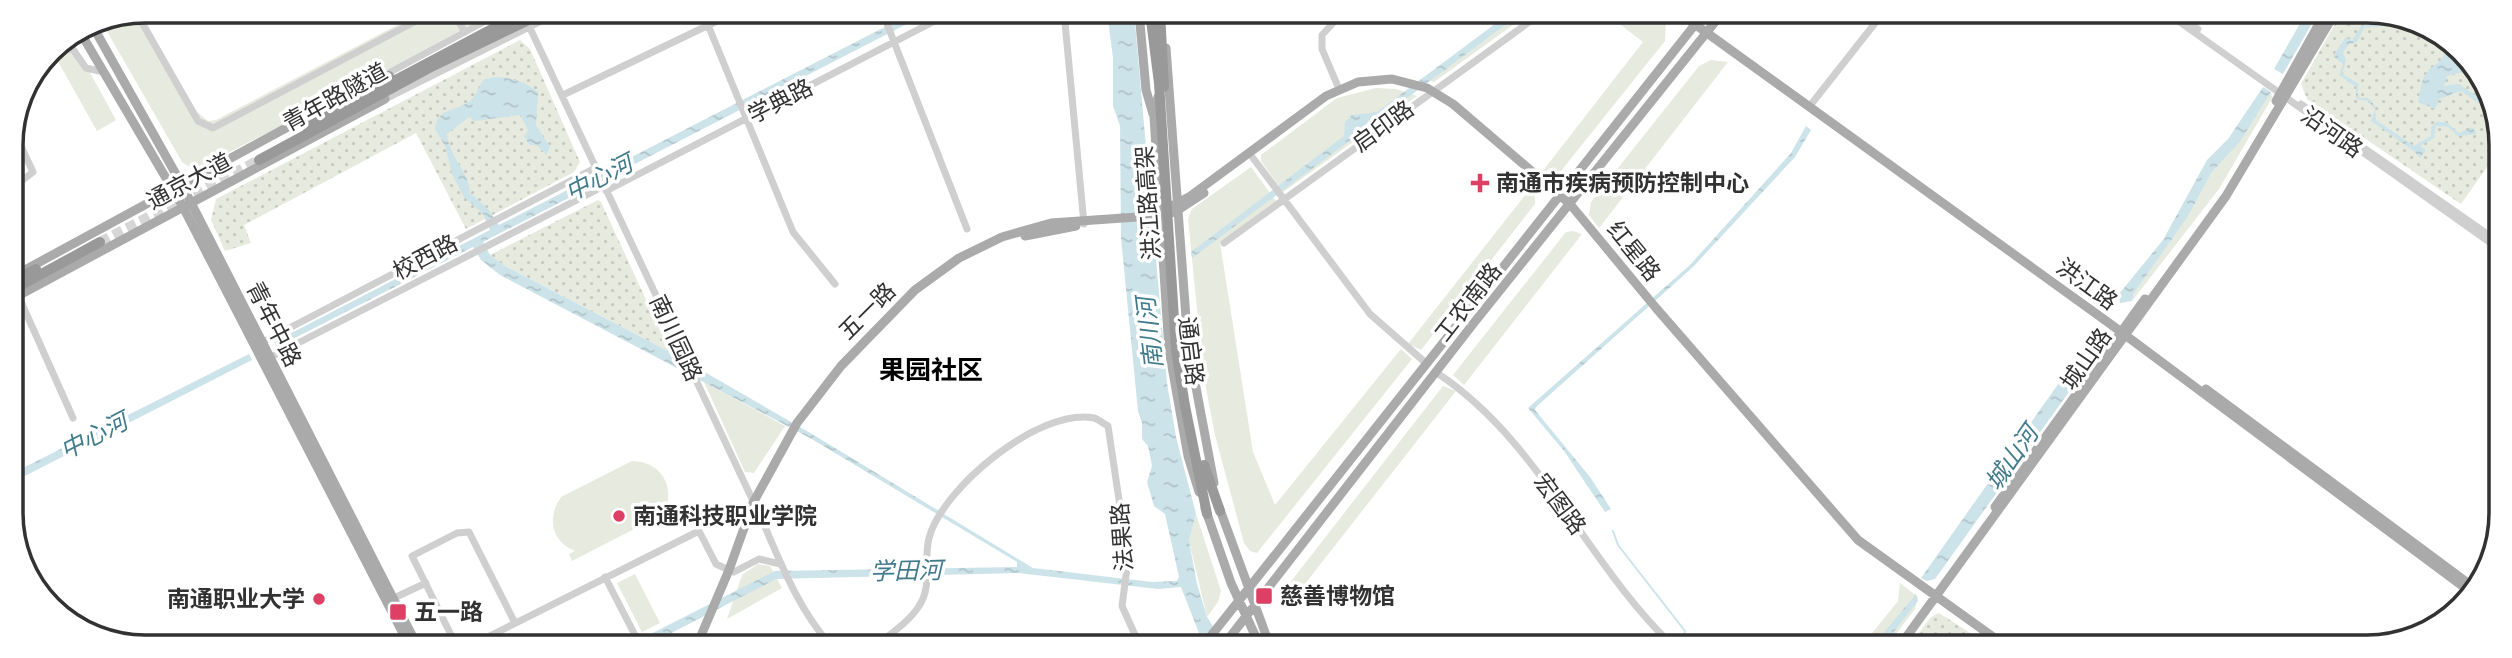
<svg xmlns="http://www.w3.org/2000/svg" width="2512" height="658" viewBox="0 0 2512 658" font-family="Helvetica,'Noto Sans SC',sans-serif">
	<defs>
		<pattern id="park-dots" width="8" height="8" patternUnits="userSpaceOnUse" patternTransform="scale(1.75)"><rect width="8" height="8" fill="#e7eade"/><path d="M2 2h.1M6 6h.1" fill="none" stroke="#c7c9bf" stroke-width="1.8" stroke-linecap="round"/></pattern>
		<pattern id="water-ripples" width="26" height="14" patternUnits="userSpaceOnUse" patternTransform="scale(1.75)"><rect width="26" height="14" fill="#cce3ea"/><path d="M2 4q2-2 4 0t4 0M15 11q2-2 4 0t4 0" fill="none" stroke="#b0c3c9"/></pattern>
	</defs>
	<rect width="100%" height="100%" fill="#fff"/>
	<path fill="#e7eade" d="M424,11h72l-164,89 -138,70 -12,-8 -82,-143 38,-7 59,100 11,9 8,-1z
		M1523,12h8l-97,70 -4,-1z
		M1604,12h52l10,11 -1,18 -104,130 -13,4 -6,-3 101,-130z
		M70,36l46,84 -19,11 -46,-82z
		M1711,60l17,2 -129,166 -10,-13 2,-13 108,-136z
		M1376,88l20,1 21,7 -134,96 -22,-31v-6l76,-57z
		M2271,92l1,6 -53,91 -87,112 2,-8 53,-75 25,-46 28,-30z
		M1251,167l25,34 -56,42 33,209 22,53 126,-156 11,10 -155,194 -7,-2 -6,-8 -29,-108 -11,-57 -16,-159 4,-10z
		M1530,189l5,6v9l-114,146 -13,-6z
		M1573,231l9,3 -118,151 -11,-10 113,-143z
		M704,382l81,44 -31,47 -9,-1z
		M1443,386l13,5 -155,198 -12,-5z
		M632,461c24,0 41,19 35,43l7,-3 3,6 -105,54 -3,-7 6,-3c-24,-9 -28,-34 -14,-54z
		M1196,514l25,77 -3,11 -11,15 -18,-76z
		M758,564l12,2 12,22 -55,31 15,-44z
		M635,574l25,49 -18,9 -25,-49z
		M1900,583l18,14 -3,12 -29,38h-25l37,-46z"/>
	<path fill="url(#park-dots)" d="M2341,13h52l69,37 37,69v31l-38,54 -154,-105 -6,-15z
		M520,40l10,9 50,113 -6,10 -108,57 -50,-96 -172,92 7,18 -26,8 -14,-31 5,-21z
		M598,200l3,2 69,150 -165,-86 -15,-11z
		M1939,613l36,23 -9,11h-58l23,-30z"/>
	<path fill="url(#water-ripples)" d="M916,11h16l-449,231 7,13 15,11 165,86 142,82 221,134 119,14 25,-1 2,-4 -14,-63 -11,-8 -7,-24 5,-16 -4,-20 -6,-7v-16l-4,-12 -17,-173 -1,-112 -7,-20v-48l-6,-46h27l33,371 9,54 20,77 -7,27 8,43 10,33 19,29h-22l-23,-59 -23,2 -140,-16 -242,6 -128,66h-19l146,-74 242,-4v-5l-207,-124 -310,-163 -19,-15 -8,-13 -190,97 -6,3 -3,-5 216,-112 -7,-16 -19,-17 -12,-23 -7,-28 -10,-17c2,-20 19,-18 32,-26 8,-4 11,-15 16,-23 15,-7 42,0 55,12l-2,33 14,22 -4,8 -9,-10h-7l-6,-8 4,-7 -8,-15 -45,6 -6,-4 -22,17c2,23 22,37 23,59l17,15 12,17z
		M1511,12h12l-331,246 -1,-6 153,-116 1,-14 7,-7 25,-3z
		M2306,13h12l-35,61 -9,-5z
		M2387,13c14,0 28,16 37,24 4,3 29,8 38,13l3,12 -2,10 -16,4 -3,10 15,-2 29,20 -4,3 -23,-16 -22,8 -4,10 -17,-7c2,-9 2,-15 6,-25 6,-13 22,-14 22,-31l-18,-4 -29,-22 -9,-1 -9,7 -17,2 -7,14 -8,2 -6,8 3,9 -4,13 17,10 -2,9 3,5h8l7,8 1,14 38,26 17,-10v-9l5,-5h10l13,11 13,-6 5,7 -19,2 -10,-9 -12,-1 -2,12 -14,8 6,4 -6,8 -6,-7 -43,-30 4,-12 -7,-8 -12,-2v-12l-17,-12 4,-11 -10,-8 13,-19 6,4 9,-15 19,-2z
		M2263,87l8,5 -31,50 -28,30 -25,46 -53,75 -2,8 -12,2 -1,-9 44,-54 44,-80 21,-21z
		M1806,126l5,4 -16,27 -102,110 -157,140 -1,3 55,67 21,32 -6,3 -41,-61 -36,-43 162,-143 101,-112z
		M2095,332l7,7 -1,8 -166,232 -8,2 -6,-3z
		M249,354l3,6 -239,122v-9z
		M1916,594l2,7 -36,46h-10z"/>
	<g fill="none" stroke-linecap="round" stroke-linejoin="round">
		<path stroke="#cce3ea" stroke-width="2" d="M1613,531l5,14 67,86 -1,4"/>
		<path stroke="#d6d6d6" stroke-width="10" stroke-dasharray="10 5" stroke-linecap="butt" d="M100,242l159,-82"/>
		<path stroke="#cfcfcf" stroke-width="7" d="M453,11l11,20
			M882,11l85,218
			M136,12l62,109 15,7 222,-117
			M1064,12l20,212
			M2167,13l332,236
			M2175,13l23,16
			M708,25l85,207 42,52
			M529,26l233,494c20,46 36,88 69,126
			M47,57l25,-9 14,20 18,4
			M385,75l119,-64
			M1339,89l-17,-40v-14l12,-13 16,-10
			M563,95l175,-84
			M385,99l176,-88
			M2301,104l198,138
			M1809,107l74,-94
			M1250,154l120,160 57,50
			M11,189l22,-17 -19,-41
			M606,191l348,-180
			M1224,243l319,-231
			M18,295l55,123
			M259,344l336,-176
			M267,359l337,-173
			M1437,373c102,67 149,190 236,273
			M734,572l25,-13 21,5
			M605,577l31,60
			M394,598l32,-15
			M456,645l-44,-89 45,-23 12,-1 46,91
			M472,645l227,-114 17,33 13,6
			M876,646c14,-12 33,-24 43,-40 14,-21 4,-45 10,-68 13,-50 111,-131 165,-120 4,1 10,6 14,8l20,134 -6,46 18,40"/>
		<path stroke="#aaa" stroke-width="9" d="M1139,12l7,78 7,24
			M1678,12l431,311 360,268
			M91,23l91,162 235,460
			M79,30l104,177 226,438
			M1166,48l22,297 26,138
			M1158,97l-4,20 15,233 19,106 11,36
			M2276,101l49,-88
			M1149,222l29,-12 26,-17
			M1025,236l51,-10
			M12,277l355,-193
			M12,299l373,-200
			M2206,389l266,197
			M1219,507l51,139
			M1995,507l150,-208
			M1205,508l26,75 29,63
			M697,645l32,-75 24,-67 44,-80 44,-57 74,-76 44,-32 43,-21 49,-14 101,-7 37,-19 137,-101 32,-14 34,-3 35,9 26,16 117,100 86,104 202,232 149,107
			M1203,646l502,-634
			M1223,646l250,-322 250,-312
			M1899,647l327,-451 109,-183"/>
		<path stroke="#999" stroke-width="10" d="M367,84l22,-8
			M307,127l219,-116
			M259,160l170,-92 118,-57
			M12,282l24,-13
			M12,290l88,-48
			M1185,406l22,108
			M1204,465l16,46"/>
		<path stroke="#999" stroke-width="10" d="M1150,12l9,71 17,267 9,56
			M1160,12l4,75"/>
	</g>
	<g fill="#dd4064" stroke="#fff" stroke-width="2.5">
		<path d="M1476.5 172.5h7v7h7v7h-7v7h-7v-7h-7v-7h7z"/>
		<circle cx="619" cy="516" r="7"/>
		<rect x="1255" y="587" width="18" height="18" rx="3.5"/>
		<circle cx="319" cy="599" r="7"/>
		<rect x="389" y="603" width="18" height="18" rx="3.5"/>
	</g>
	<g text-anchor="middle" stroke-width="7" stroke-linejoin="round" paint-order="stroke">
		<g font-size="23" fill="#323232" stroke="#fff">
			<text transform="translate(335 97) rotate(-29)" y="8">青年路隧道</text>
			<text transform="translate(780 101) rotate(-27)" y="8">学典路</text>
			<text transform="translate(1383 126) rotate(-36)" y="8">启印路</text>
			<text transform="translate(2332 132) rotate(35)" y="8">沿河路</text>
			<text transform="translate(189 181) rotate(-28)" y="8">通京大道</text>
			<text transform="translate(1148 203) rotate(-94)" y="8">洪江路高架</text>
			<text transform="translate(1634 251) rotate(51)" y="8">红星路</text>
			<text transform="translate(425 257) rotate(-28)" y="8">校西路</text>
			<text transform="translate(2087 284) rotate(36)" y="8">洪江路</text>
			<text transform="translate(1468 302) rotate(-52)" y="8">工农南路</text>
			<text transform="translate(867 311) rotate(-45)" y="8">五一路</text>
			<text transform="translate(274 324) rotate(63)" y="8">青年中路</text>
			<text transform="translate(676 338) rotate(65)" y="8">南川园路</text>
			<text transform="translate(1191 351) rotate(83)" y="8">通启路</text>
			<text transform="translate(2086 359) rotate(-55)" y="8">城山路</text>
			<text transform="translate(1560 504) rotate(53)" y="8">宏图路</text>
			<text transform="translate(1122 537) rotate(-94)" y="8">法果路</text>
		</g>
		<g font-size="23" font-weight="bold" fill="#323232" stroke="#fff" text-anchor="start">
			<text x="1496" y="191">南通市疾病预防控制中心</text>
			<text x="633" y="524">南通科技职业学院</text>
			<text x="1280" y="604">慈善博物馆</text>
			<text x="305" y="607" text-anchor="end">南通职业大学</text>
			<text x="414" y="620">五一路</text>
		</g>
		<g font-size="24" font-style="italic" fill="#407a8b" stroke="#fff">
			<text transform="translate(599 178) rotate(-27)" y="8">中心河</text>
			<text transform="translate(1150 333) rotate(-97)" y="8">南川河</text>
			<text transform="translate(94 436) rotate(-27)" y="8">中心河</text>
			<text transform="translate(2012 458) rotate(-55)" y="8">城山河</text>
			<text transform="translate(906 571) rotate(-1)" y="8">学田河</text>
		</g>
		<g font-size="26" font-weight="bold" fill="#000" stroke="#fff">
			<text x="931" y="379">果园社区</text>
		</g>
	</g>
	<path d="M0 0H2512V658H0ZM145 23H2367A122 122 0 0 1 2489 145V513A122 122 0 0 1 2367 635H145A122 122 0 0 1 23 513V145A122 122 0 0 1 145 23Z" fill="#fff" fill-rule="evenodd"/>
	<path fill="none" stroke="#323232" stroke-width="3.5" d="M145 23H2367A122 122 0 0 1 2489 145V513A122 122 0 0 1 2367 635H145A122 122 0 0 1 23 513V145A122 122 0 0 1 145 23Z"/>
</svg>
